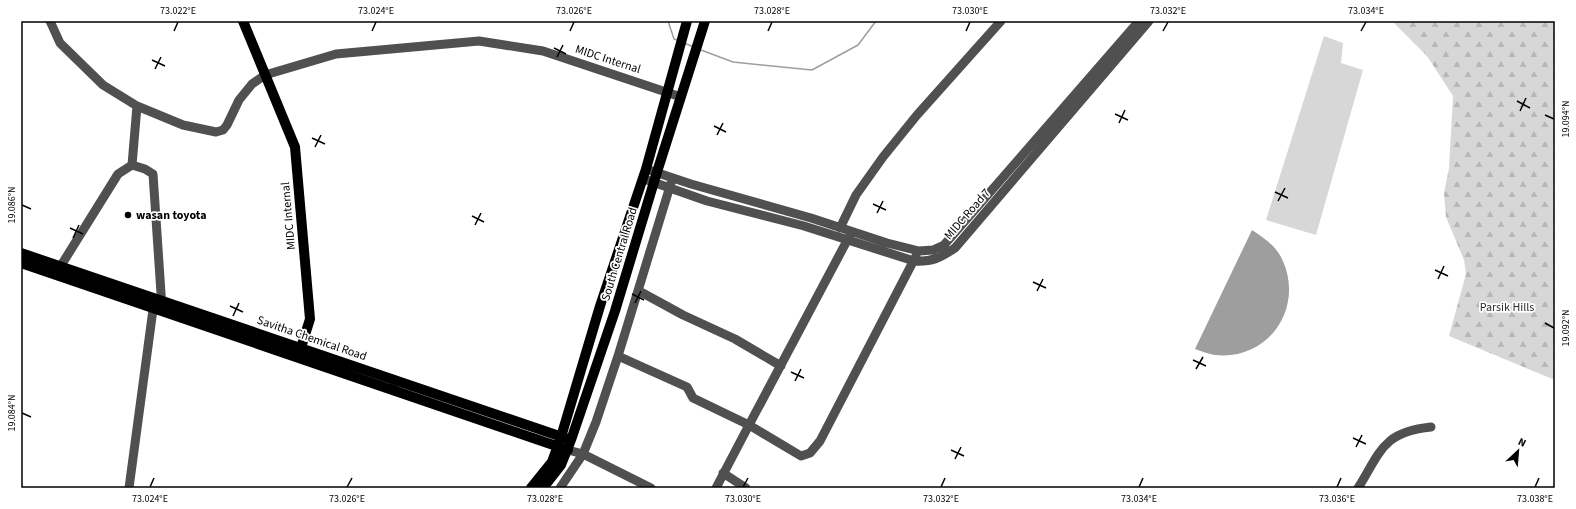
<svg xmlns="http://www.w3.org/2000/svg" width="1576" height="509" viewBox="0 0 1576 509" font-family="'Source Sans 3',sans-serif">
	<defs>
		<pattern id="forest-firs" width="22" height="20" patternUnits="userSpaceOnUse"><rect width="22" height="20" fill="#d7d7d7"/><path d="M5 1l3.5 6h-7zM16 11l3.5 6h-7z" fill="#b7b7b7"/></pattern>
	</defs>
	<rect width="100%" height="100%" fill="#fff"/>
	<path fill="#d7d7d7" d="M1324,36l19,7 -2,20 22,7 -47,165 -50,-15z"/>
	<path fill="url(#forest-firs)" d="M1392,21h163v359l-106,-44 17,-62 -2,-14 -18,-43 -2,-24 5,-25 4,-72 -26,-40z"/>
	<path fill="#9e9e9e" d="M1252,230c12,8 24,16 30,29 23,48 -13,102 -67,96 -6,-1 -14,-4 -20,-6z"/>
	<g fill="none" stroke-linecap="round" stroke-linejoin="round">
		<path stroke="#9e9e9e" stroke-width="1.5" d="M668,21l6,18 3,1
			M684,43l10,4
			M701,50l32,12 79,8 46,-25 18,-24"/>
		<path stroke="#505050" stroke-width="9" d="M50,21l10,22 43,42 34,21 46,19 33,7 7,-2 4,-5 12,-25 13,-16 13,-9 71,-21 143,-13 64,10 138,46
			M132,165l5,-59
			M646,169l45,15 120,34 76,25 32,8 14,-1 11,-5 195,-224
			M647,180l60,21 97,25 110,35c18,1 26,-3 41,-13l194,-227
			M671,183l-53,173 69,31 6,11 56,27 -33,63
			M840,228l16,-33 27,-38 34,-42 84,-94
			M850,235l-101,190 52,31 9,-3 10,-12 96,-185
			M57,272l61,-98 14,-9 13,4 8,5 9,134
			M639,291l44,24 52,24 46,27
			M568,450l15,4 68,34
			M723,473l23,15
			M129,488l25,-186
			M560,488l23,-34 13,-32 22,-66
			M1358,488c23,-37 25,-56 73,-61"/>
		<path stroke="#000" stroke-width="10" d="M243,21l52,126 15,172 -11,35
			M21,253l550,187
			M21,263l547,187
			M531,488l21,-26 9,-25 39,-131 46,-137 41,-148
			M543,488l18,-23 10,-25 44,-129 42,-139 48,-151"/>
	</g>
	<path fill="none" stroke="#000" stroke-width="1.5" d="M174,31l4,-9M372,31l4,-9M570,31l4,-9M768,31l4,-9M966,31l4,-9M1163,31l5,-9M1361,31l5,-9M554,48l12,6M557,57l6,-12M152,60l13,6M155,69l6,-12M1517,101l13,7M1520,111l6,-13M1115,114l13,6M1545,115l9,4M1119,123l6,-13M714,126l12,6M717,135l6,-12M312,138l13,6M315,147l6,-12M1275,192l13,6M1278,201l7,-13M873,204l13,6M22,205l9,4M877,213l6,-12M472,216l12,6M475,225l6,-12M70,228l13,6M73,238l6,-13M1435,270l13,6M1438,279l6,-13M1033,282l13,6M1037,291l6,-12M632,294l12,6M635,303l6,-12M230,306l13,6M233,316l6,-13M1545,323l9,5M1193,360l13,6M1196,369l7,-12M791,372l13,6M795,381l6,-12M390,384l12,6M393,394l6,-13M22,413l9,4M1353,438l13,6M1356,447l6,-12M951,450l13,6M955,459l6,-12M550,462l12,6M553,471l6,-12M150,487l4,-9M347,487l5,-9M545,487l5,-9M743,487l5,-9M941,487l4,-9M1139,487l4,-9M1337,487l4,-9M1535,487l4,-9"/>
	<circle fill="#000" stroke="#fff" stroke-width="1.5" cx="128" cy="215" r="4"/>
	<g text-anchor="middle" stroke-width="3.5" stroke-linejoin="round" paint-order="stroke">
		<g font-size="12" fill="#000" stroke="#fff">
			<text transform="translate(608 59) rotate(18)" y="4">MIDC Internal</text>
			<text transform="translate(967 214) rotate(-49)" y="4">MIDC Road 7</text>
			<text transform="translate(288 216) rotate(-95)" y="4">MIDC Internal</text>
			<text transform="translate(619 254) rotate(-73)" y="4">South Central Road</text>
			<text transform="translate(312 338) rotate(19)" y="4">Savitha Chemical Road</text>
		</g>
		<g font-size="12" font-weight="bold" fill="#000" stroke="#fff" text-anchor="start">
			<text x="136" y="219">wasan toyota</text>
		</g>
		<g font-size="12" fill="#2e2e2e" stroke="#fff">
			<text x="1507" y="311">Parsik Hills</text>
		</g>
	</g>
	<rect width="1576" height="509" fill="none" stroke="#ffffff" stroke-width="44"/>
	<g transform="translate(1518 451) rotate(26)" stroke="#ffffff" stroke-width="3" paint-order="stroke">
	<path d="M0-3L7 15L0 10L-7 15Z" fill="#000000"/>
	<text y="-6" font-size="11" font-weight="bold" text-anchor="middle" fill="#000000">N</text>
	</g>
	<rect x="22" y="22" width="1532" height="465" fill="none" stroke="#000" stroke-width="1.5"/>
	<g font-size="10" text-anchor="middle" fill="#000">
		<text x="178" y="14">73.022°E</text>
		<text x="376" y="14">73.024°E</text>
		<text x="574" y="14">73.026°E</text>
		<text x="772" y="14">73.028°E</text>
		<text x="970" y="14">73.030°E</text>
		<text x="1168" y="14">73.032°E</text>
		<text x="1366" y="14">73.034°E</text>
		<text transform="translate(1565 119) rotate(-90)" y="4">19.094°N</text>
		<text transform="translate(11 205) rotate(-90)" y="4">19.086°N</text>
		<text transform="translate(1565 328) rotate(-90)" y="4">19.092°N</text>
		<text transform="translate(11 413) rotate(-90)" y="4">19.084°N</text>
		<text x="150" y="502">73.024°E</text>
		<text x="347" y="502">73.026°E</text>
		<text x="545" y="502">73.028°E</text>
		<text x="743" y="502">73.030°E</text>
		<text x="941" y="502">73.032°E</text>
		<text x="1139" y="502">73.034°E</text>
		<text x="1337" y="502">73.036°E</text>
		<text x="1535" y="502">73.038°E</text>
	</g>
</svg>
